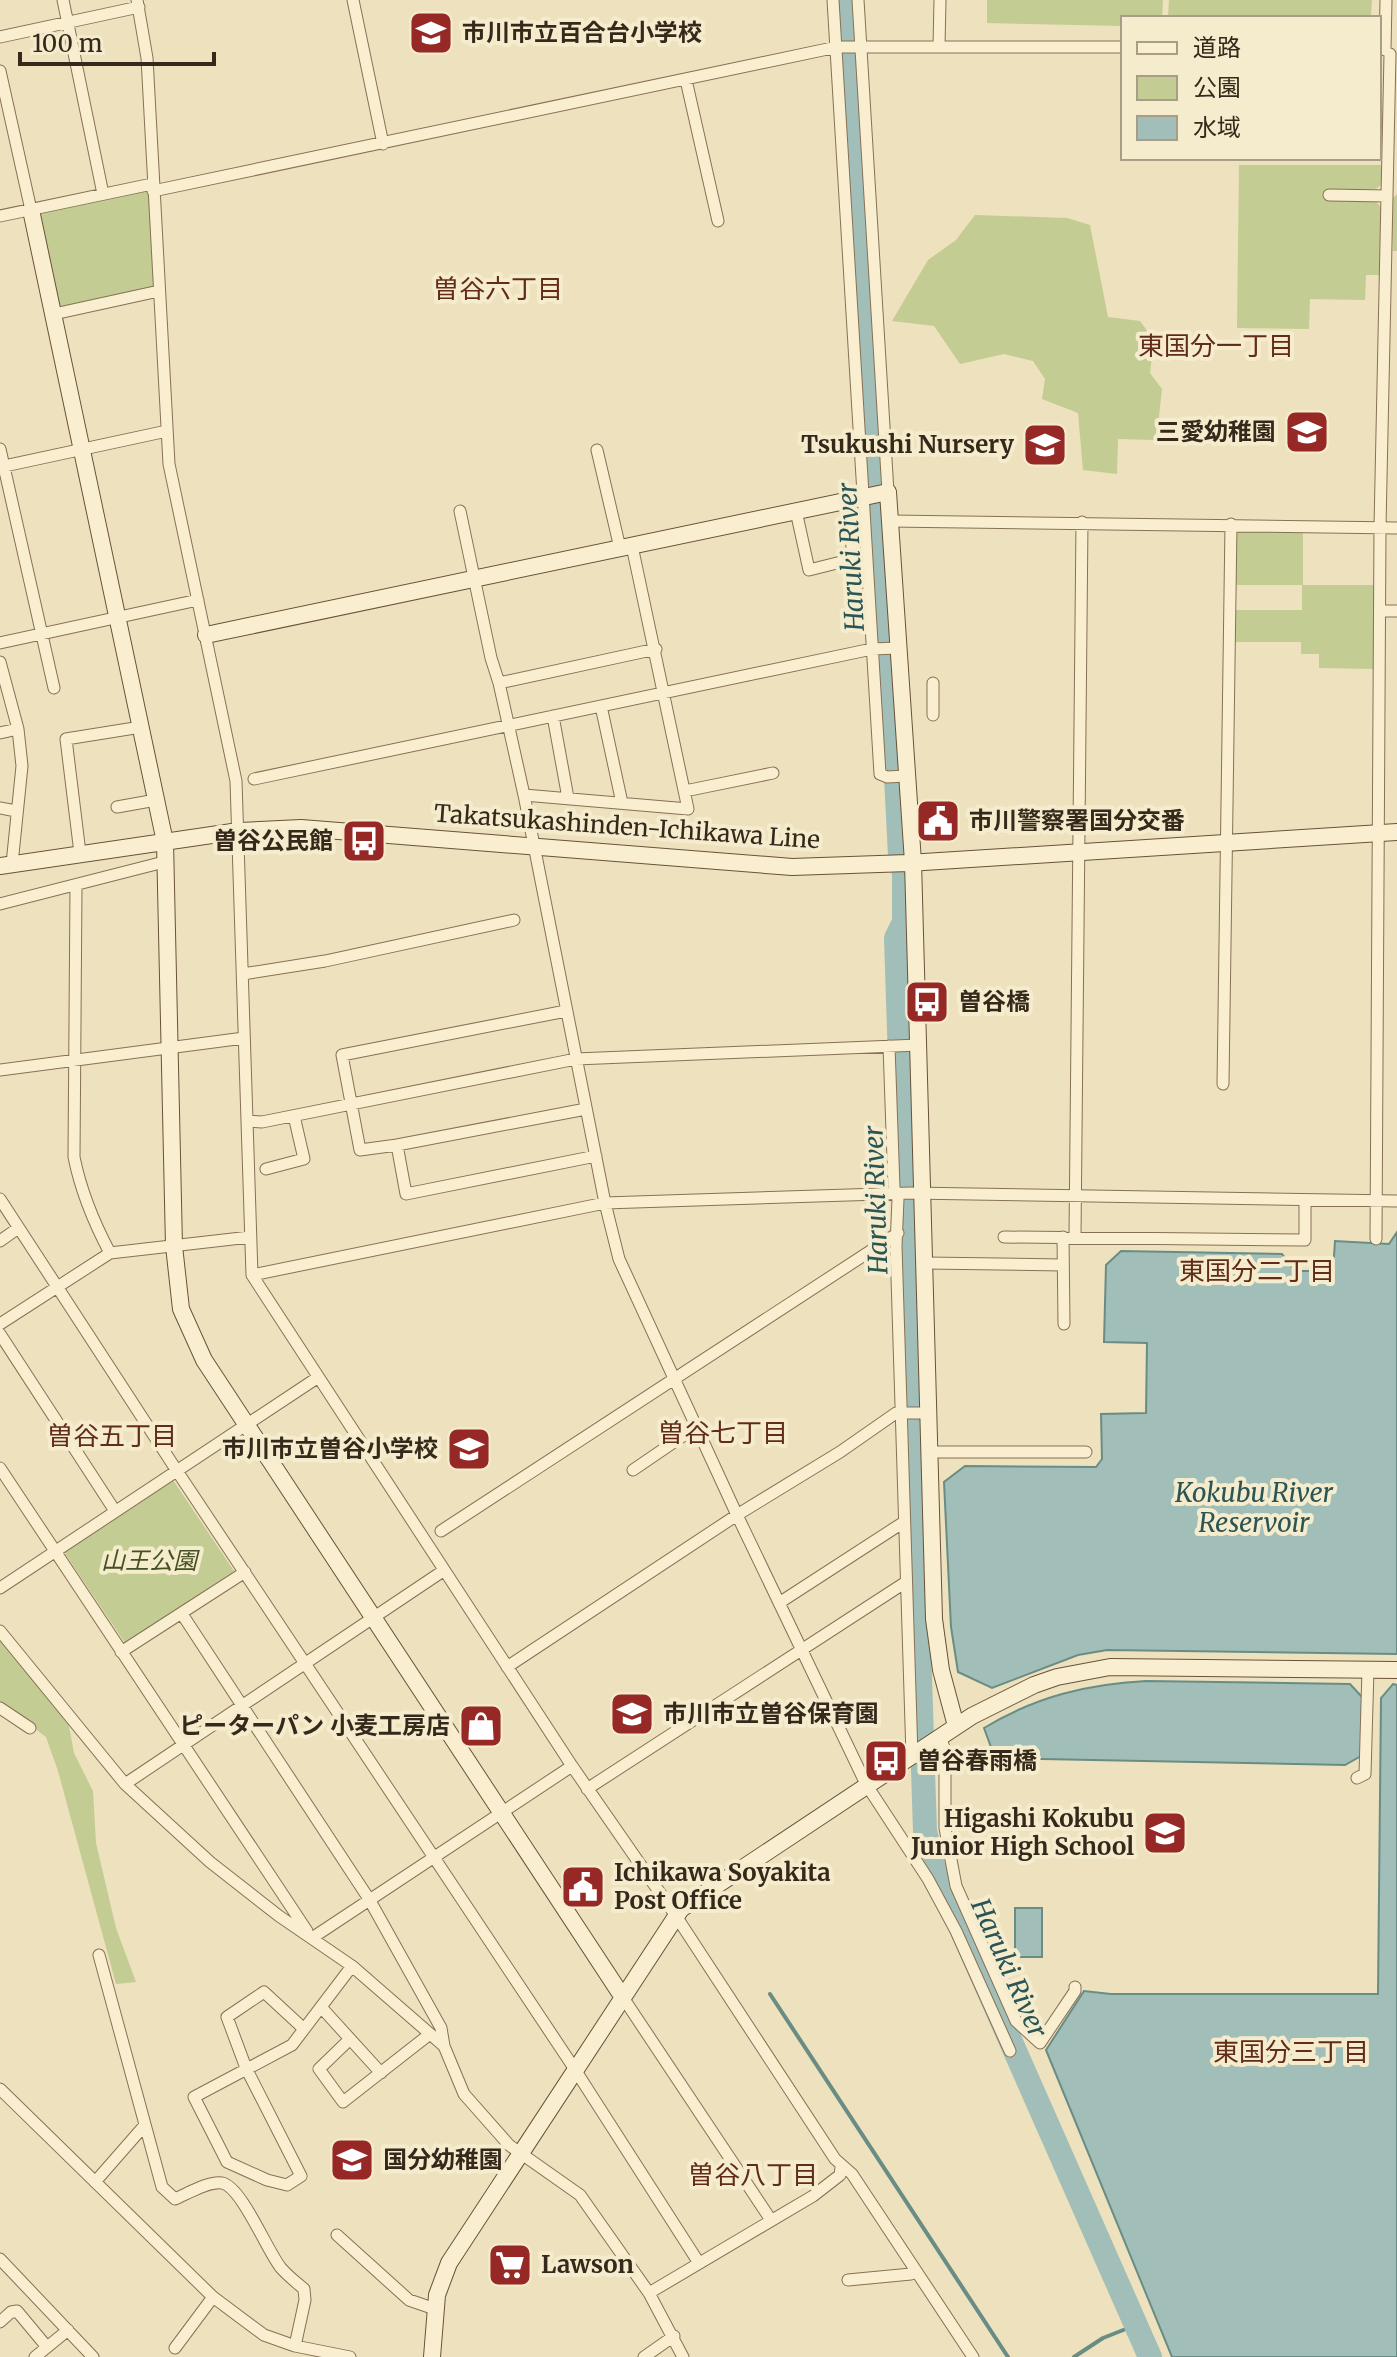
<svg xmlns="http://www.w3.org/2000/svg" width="1397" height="2357" viewBox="0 0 1397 2357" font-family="Merriweather,'Noto Sans JP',serif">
	<rect width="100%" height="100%" fill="#eee1bd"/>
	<path fill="#c3cc92" d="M987,0h176l-1,18h-39v8l-136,-3z
		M1169,0h203l-1,16 -1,2h-202z
		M1239,165h142v20l-5,4 -49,1 1,10h46l7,7 -2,68h-13l-1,25 -55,-1 -1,30 -72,-1z
		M152,184l7,107 -105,23 -23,-104z
		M1397,194v57h-4l-2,-51z
		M975,215l92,3 23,7 18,92 32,4 14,19 -4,33 12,16 -4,36 -4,15 -36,-1 -1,35 -34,-4 -5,-57 -36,-14 3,-20 -12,-18 -29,-7 -44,10 -26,-38 -42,-5 36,-61 28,-20z
		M1237,529l66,1v55h73l-1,84 -56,-1v-14h-18v-12h-67v-32h68v-25h-67z
		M173,1480l61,91 -109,72 -61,-91z
		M0,1639l69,87 5,27 19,38 3,52 20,85 20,54 -20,2 -58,-213 -12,-34 -46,-35z"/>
	<path fill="#a1bfb8" stroke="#698d85" stroke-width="2" d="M1397,1232v422l-290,-4 -29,5 -86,33 -34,-16 -7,-45 -7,-145 21,-16 131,1 6,-8 -1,-45 45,-1 1,-70 -43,-1 2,-77 15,-14 161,3 13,17h38l2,-30 54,3z
		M1146,1681l204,3 12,13 -1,59 -16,9 -350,-7 -11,-30c51,-31 103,-44 162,-47z
		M1393,1684l4,1v672h-225l-126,-307 38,-59 27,3h267l3,-296z
		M1015,1908h27v49h-27z"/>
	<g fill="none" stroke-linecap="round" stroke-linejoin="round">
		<path stroke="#698d85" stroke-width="4" d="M770,1994l238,363
			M1074,2357l29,-19 33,-13"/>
		<path stroke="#a1bfb8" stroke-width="24" d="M846,0l14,276 30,474 5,7 5,99 4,18v48l-8,16 29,893 8,34 217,492"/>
		<g stroke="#867156" stroke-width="13">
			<path id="street" d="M63,0l40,194
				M137,0l10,58 22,406 67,317 16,494 320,491 104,150 159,243 17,15 121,183
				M353,0l30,144
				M833,0l47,774 7,3 19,-1
				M858,0l30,492
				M0,37l139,-30
				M939,46l1,-46
				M1385,50l1,-50
				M0,71l31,139
				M686,80l32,141
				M153,191l684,-144h286
				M1329,195l58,1
				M0,216l152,-32
				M54,314l105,-23
				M0,449l54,239
				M597,450l23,98
				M0,467l167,-36
				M460,511l31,147 8,25 25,112 81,408 14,56 118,256 129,269 62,95 28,52 54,120
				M796,511l13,59 44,-11 -5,-59
				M890,521l507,7
				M1380,611h17
				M0,643l198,-43
				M0,662l18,67 4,37 -10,98
				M499,683l157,-34
				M601,706l21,97
				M933,715v-32
				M553,716l15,82
				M0,733l18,-4
				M254,779l618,-130 26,-1
				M685,791l88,-18
				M524,795l164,14 -56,-263
				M117,807l39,-7
				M0,808l16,3
				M80,853l-14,-114 75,-12
				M76,886l-2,271c7,35 19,64 36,96
				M0,904l164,-42
				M243,974l82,-13 189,-41
				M566,1011l-224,44 18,95 37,-5 189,-36
				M889,1046l5,142 4,11 -2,47 16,510
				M0,1070l244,-32
				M1223,1084l8,-560
				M247,1121l15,1 314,-63 343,-14
				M397,1145l9,49 190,-38
				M266,1169l38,-10 -10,-43
				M0,1199l177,272 397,597 125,195
				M1004,1237l301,3v-40
				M1063,1237l1,87
				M1075,1237l7,-715
				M1376,1239l4,-712 10,-473
				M0,1241l17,-12
				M926,1263l137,2
				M252,1275l353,-72 306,-10 486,8
				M0,1324l110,-71 140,-16
				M0,1334l115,177
				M928,1452h158
				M0,1468l307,463
				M633,1470l63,-43
				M441,1531l457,-298
				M0,1588l317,-210
				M779,1603l125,-81
				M182,1614l187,285 72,129 3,18
				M0,1631l125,153 85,78 69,54 73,50 92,80 20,48 45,51 71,50 69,98 34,64
				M121,1652l124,-80
				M507,1667l230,-152 103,-63 56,-39h32
				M0,1708l30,20
				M940,1737l5,13v78l11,58 60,135 24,22 35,-52v-4
				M1357,1778l8,-4 3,-105
				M125,1784l318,-213
				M587,1789l319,-207
				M312,1938l260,-172
				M99,1955l63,232 13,12c12,-5 33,-18 47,-16 20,4 45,68 59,85 7,8 16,15 23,21l1,11 -10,46
				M622,1996l149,224
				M321,2007l60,66
				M304,2029l-40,-37 -37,25 19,51 55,108 -14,9 -20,-5 -40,-18 -33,-65 98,-52 60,-79
				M350,2039l-31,30 24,33 87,-68
				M0,2089l213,208 51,38 31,11 55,11
				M95,2182l49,-56
				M337,2235l72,65 26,9
				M0,2259l93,98
				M848,2280l63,-6 5,-3
				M649,2293l164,-97 27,-21 1,-8
				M0,2322l11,-10 6,-1 30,36
				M175,2348l38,-51
				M35,2357l33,-27
				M644,2357l30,-21"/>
		</g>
		<g stroke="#68523a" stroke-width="18">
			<path id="secondary" d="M31,210l134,632 9,404 7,63 23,51 418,636
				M206,635l682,-143 25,370 21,757 7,51 15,56
				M0,866l239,-35 62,-3 491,39 116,-4 489,-31
				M432,2357l5,-62 12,-32 232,-354 291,-193 62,-31 23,-8 53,-10 287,3"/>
		</g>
		<use href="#street" stroke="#f9eed0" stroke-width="11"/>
		<use href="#secondary" stroke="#f9eed0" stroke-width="16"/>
	</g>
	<defs>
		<g id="school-square" transform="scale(2.3)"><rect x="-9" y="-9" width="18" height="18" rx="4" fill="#962926" stroke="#f5ebcd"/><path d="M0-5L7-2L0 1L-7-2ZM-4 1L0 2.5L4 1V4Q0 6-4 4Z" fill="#fff"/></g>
		<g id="civic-square" transform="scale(2.3)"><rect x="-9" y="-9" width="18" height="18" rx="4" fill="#962926" stroke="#f5ebcd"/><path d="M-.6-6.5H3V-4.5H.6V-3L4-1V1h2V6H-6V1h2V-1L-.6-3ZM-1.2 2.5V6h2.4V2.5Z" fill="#fff"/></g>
		<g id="bus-square" transform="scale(2.3)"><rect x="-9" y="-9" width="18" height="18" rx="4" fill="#962926" stroke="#f5ebcd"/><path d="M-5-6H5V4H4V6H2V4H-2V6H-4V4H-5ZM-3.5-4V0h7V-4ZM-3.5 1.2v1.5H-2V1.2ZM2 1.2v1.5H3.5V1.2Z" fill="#fff"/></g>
		<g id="shop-square" transform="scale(2.3)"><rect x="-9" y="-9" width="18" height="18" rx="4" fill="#962926" stroke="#f5ebcd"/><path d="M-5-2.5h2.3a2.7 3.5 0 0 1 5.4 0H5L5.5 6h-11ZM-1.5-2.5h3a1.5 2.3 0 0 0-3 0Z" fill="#fff"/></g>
		<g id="supermarket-square" transform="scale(2.3)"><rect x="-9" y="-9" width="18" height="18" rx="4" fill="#962926" stroke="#f5ebcd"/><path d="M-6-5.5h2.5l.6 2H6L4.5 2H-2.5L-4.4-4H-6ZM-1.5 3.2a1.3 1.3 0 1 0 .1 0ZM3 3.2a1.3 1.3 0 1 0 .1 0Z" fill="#fff"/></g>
	</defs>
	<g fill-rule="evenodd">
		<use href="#school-square" x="431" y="33"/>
		<use href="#school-square" x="1307" y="432"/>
		<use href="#school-square" x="1045" y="445"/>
		<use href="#civic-square" x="938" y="821"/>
		<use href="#bus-square" x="364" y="841"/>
		<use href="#bus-square" x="927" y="1002"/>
		<use href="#school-square" x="469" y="1449"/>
		<use href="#school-square" x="632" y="1714"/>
		<use href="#shop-square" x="481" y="1726"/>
		<use href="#bus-square" x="886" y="1761"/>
		<use href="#school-square" x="1165" y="1833"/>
		<use href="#civic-square" x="583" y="1887"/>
		<use href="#school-square" x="352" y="2160"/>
		<use href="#supermarket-square" x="510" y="2265"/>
	</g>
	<g text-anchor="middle" stroke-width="8" stroke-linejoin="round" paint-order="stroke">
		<g font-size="24" font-weight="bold" fill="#35291b" stroke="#f5ebcd" text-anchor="start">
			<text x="462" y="41">市川市立百合台小学校</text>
			<text x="1276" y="440" text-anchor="end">三愛幼稚園</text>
			<text x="1014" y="453" text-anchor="end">Tsukushi Nursery</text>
			<text x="969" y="829">市川警察署国分交番</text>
			<text x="333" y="849" text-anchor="end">曽谷公民館</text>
			<text x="958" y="1010">曽谷橋</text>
			<text x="438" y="1457" text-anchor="end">市川市立曽谷小学校</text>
			<text x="663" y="1722">市川市立曽谷保育園</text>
			<text x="450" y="1734" text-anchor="end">ピーターパン 小麦工房店</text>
			<text x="917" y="1769">曽谷春雨橋</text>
			<text x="1134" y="1827" text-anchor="end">Higashi Kokubu<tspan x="1134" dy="28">Junior High School</tspan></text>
			<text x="614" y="1881">Ichikawa Soyakita<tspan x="614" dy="28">Post Office</tspan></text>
			<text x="383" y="2168">国分幼稚園</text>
			<text x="541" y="2273">Lawson</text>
		</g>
		<g font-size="24" fill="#35291b" stroke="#f5ebcd">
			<text transform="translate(627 827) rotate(4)" y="8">Takatsukashinden-Ichikawa Line</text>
		</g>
		<g font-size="24" font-style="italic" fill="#445222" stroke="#f5ebcd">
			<text x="149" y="1569">山王公園</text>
		</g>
		<g font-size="26" fill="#622c1a" stroke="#f5ebcd">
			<text x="498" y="298">曽谷六丁目</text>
			<text x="1216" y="355">東国分一丁目</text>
			<text x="1257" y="1280">東国分二丁目</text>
			<text x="723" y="1442">曽谷七丁目</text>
			<text x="112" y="1445">曽谷五丁目</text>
			<text x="1291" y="2061">東国分三丁目</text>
			<text x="753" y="2184">曽谷八丁目</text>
		</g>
		<g font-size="26" font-style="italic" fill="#2a5554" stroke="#f5ebcd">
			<text transform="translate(851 557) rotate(-93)" y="9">Haruki River</text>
			<text transform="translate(876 1200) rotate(-92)" y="9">Haruki River</text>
			<text x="1254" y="1502">Kokubu River<tspan x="1254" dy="30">Reservoir</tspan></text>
			<text transform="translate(1009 1968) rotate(66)" y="9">Haruki River</text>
		</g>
	</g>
	<rect x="1121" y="16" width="260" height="144" fill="#f5ebcd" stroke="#a89d86" stroke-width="2"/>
	<rect x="1137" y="42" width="40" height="12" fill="#f9eed0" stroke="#a89d86" stroke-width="2"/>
	<text x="1193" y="56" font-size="24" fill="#35291b">道路</text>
	<rect x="1137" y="76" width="40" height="24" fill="#c3cc92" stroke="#a89d86" stroke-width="2"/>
	<text x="1193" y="96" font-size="24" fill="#35291b">公園</text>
	<rect x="1137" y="116" width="40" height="24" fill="#a1bfb8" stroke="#a89d86" stroke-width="2"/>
	<text x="1193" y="136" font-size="24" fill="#35291b">水域</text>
	<path d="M20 52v12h194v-12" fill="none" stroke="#35291b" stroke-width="4"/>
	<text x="32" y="52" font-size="24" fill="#35291b" stroke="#f5ebcd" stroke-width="6" paint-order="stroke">100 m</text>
</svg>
